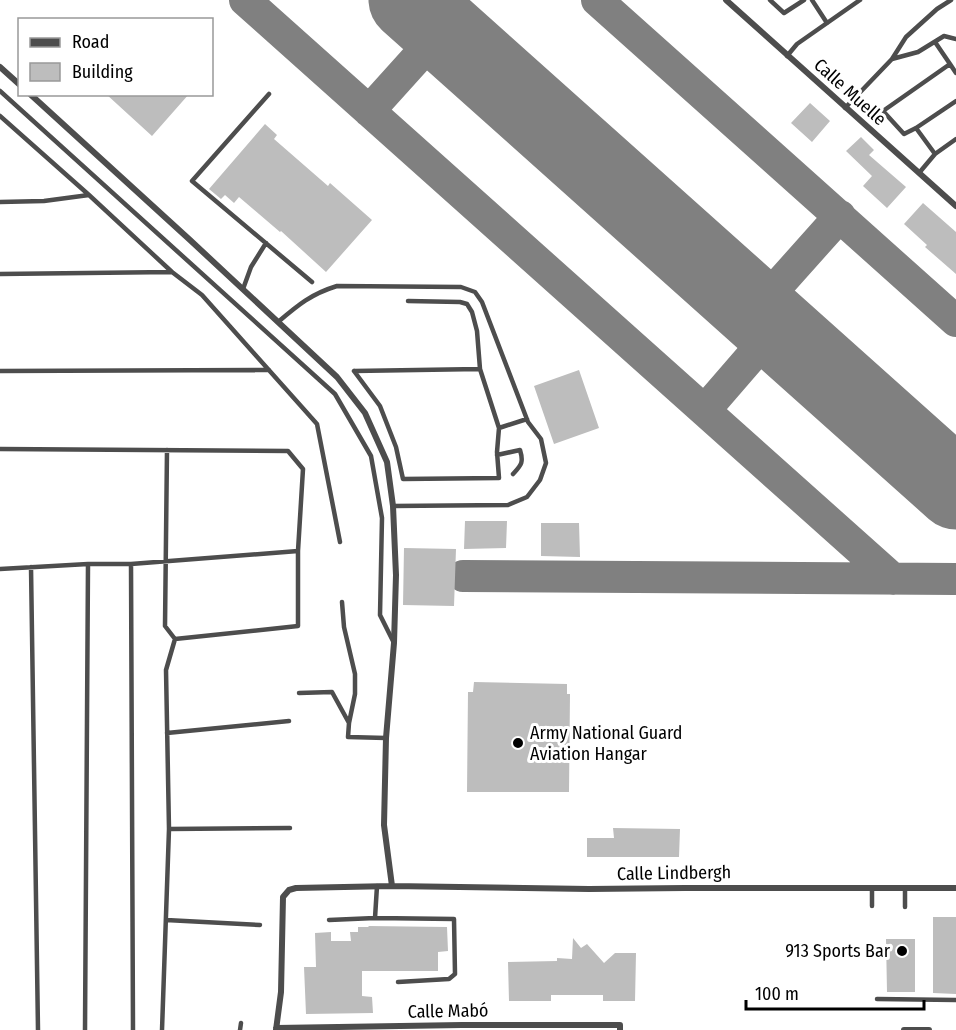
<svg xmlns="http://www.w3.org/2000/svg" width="956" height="1030" viewBox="0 0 956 1030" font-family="'Fira Sans Condensed',sans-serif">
	<rect width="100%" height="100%" fill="#fff"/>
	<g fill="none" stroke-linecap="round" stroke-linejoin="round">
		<path stroke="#808080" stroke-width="32" d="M245,0l648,579
			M597,0l359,321
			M369,111l73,-81
			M756,310l84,-94
			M705,410l71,-82
			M463,576l493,3"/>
		<path stroke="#808080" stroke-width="81" d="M409,0l547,489"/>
	</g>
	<path fill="#bdbdbd" d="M106,94h83l-37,42z
		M810,103l20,18 -18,21 -21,-19z
		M265,124l12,11 -3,4 54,47 2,-3 42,37 -46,52 -45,-41 -1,1 -41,-35 -5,6 -9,-8 -4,4 -12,-10z
		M861,137l13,13 -5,5 37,32 -19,21 -24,-22 9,-10 -26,-25z
		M923,203l33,29v42l-31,-27 2,-2 -23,-21z
		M579,370l20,58 -45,16 -20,-58z
		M465,521h42l-1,27 -42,1z
		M541,523h38l1,34 -39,-1z
		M404,548l52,1 -2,57 -51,-1z
		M474,682l93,2v10h3l-1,98h-102l1,-100h5z
		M613,828l67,1 -1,28h-92v-19h27z
		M933,917h23v77l-23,-1z
		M369,926l78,1 1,24 -10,1v19h-76v25l10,1 1,16 -67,1 -2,-47h12l-1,-34 16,-1v9h20l-1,-9h8v-5h10z
		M573,938l8,10 6,-4 17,19 11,-10h21l-1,48h-32v-6h-52v6h-42l-1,-39 49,-1v-3l15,1z
		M886,939h29v53h-28z"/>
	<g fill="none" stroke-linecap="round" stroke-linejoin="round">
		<path stroke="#4d4d4d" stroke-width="4.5" d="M770,0l14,13 20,-13
			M812,0l15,23
			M935,42l15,22
			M787,56l10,-12 63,-44
			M892,59l14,-22 31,-28 14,-9
			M956,73l-6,-9 -67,47 21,23 12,-6 40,-27
			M0,91l335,303 36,62 11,62 -2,97 13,26
			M269,94l-77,87 120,101
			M845,108l47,-49 26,-7 26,-16 12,3
			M0,116l89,79 83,77 30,23 115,129 23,118
			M916,128l19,26
			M919,173l16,-19 21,-15
			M0,202l44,-1 45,-6
			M0,274l172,-2
			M243,289l8,-22 15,-24
			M408,301l52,1 7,2 5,8 5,19 3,38 19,59 28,-9
			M278,322c20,-17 33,-28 59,-36l124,1 14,5 7,10 46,120 13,17 5,24 -6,17 -13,17 -19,8 -115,1
			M0,371l269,-1
			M354,371l26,35 16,41 7,32 96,-1 -2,-26 2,-24
			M354,371l126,-2
			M0,449l288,2 15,18 -5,82 -167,13h-43l-88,5
			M167,450l-2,176 10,13 123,-13v-75
			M497,455l23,-5c4,13 1,15 -7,24
			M131,564l2,466
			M31,567l7,463
			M342,602l2,25 11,47v20l-6,29 -1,14 38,1
			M175,639l-9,31 3,159 121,-1
			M299,693l33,-1 17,31
			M167,733l122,-12
			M872,888v18
			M905,888v19
			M375,918l79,1 1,55 -6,5 -51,3
			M166,920l94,5
			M329,920l46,-2 2,-32
			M877,999l79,1
			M85,1030l3,-466
			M162,1030l7,-201
			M240,1030l1,-7"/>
		<path stroke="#4d4d4d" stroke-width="6" d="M726,0l230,206
			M0,67l20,18
			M30,94l160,146 147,137 28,36 22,49 6,44 3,69 -2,68 -8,95 -2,87 8,61
			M276,1028l186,-3h158v5
			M276,1030l5,-38 2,-95 6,-7 7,-2 96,-2 197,3 96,-1h271
			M904,1030h25"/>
	</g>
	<g fill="#000" stroke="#fff" stroke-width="2">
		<circle cx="518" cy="743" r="6"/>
		<circle cx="902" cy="951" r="6"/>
	</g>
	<g text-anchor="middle" stroke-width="6" stroke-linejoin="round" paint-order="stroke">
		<g font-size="18" fill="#000" stroke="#fff">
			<text transform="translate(850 92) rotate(42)" y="6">Calle Muelle</text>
			<text transform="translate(674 873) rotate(-1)" y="6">Calle Lindbergh</text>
			<text transform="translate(448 1011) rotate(-1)" y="6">Calle Mabó</text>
		</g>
		<g font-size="18" fill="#000" stroke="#fff" text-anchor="start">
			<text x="530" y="739">Army National Guard<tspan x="530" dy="21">Aviation Hangar</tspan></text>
			<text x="890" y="957" text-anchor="end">913 Sports Bar</text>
		</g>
	</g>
	<rect x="18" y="18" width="195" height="78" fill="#ffffff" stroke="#999999" stroke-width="1.5"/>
	<rect x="30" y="38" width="30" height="9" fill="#4d4d4d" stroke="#999999" stroke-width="1.5"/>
	<text x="72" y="48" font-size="18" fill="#000000">Road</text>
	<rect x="30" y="63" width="30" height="18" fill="#bdbdbd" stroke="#999999" stroke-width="1.5"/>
	<text x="72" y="78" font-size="18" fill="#000000">Building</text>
	<path d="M746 1000v9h178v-9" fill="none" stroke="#000000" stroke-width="3"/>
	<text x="755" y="1000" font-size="18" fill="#000000" stroke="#ffffff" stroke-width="4.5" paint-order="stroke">100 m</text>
</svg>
